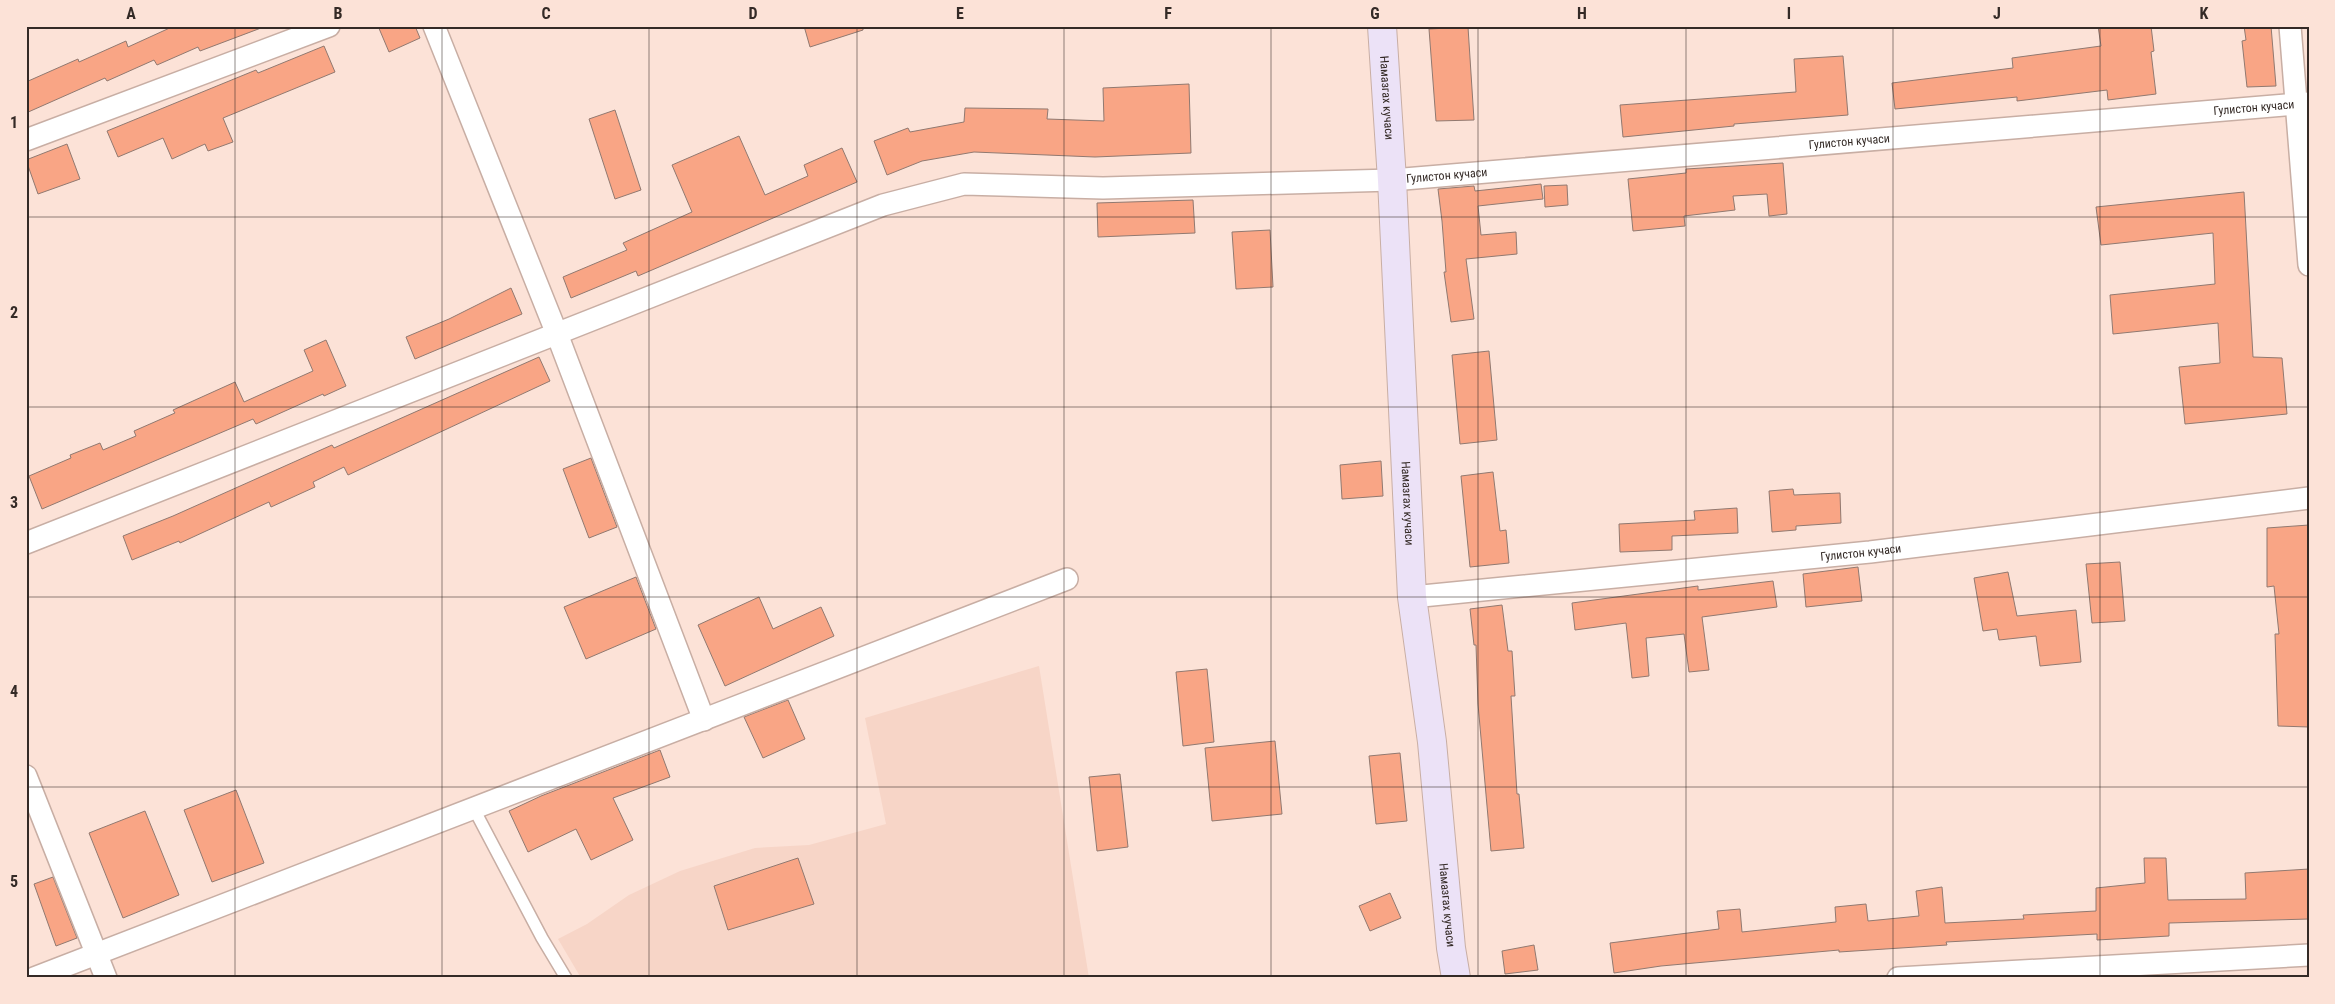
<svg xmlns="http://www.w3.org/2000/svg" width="2335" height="1004" viewBox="0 0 2335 1004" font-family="'Roboto Condensed',sans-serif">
	<rect width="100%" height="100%" fill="#fce2d7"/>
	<path fill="#f7d5c7" d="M1039,666l50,312h-508l-23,-39 29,-15 42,-29 51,-24 75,-23 54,-3 77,-21 -21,-106z"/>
	<path fill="#f9a585" stroke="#917970" d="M174,26h86l1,2 -61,23 -2,-4 -41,18 -3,-5 -47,21 -2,-3 -79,35v-31l52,-23 1,3 47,-21 2,6z
		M378,26h37l5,12 -31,14z
		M804,26h59v4l-53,17z
		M2098,26h53l3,25 -3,1 5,42 -48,6 -1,-10 -90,11v-4l-122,12 -3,-26 121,-15 -1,-10 89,-12z
		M2244,26h27l5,60 -29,1 -5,-46 4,-1z
		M1468,27l6,93 -38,1 -7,-92z
		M324,46l11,26 -112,46 10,24 -25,9 -3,-7 -33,15 -9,-21 -45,19 -11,-26 149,-61 2,3z
		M1843,56l5,59 -114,9v2l-111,11 -3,-32 176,-13 -2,-33z
		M1189,84l2,69 -96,4 -121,-5 -52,9 -35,14 -13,-34 34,-13 2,4 54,-10 1,-14 83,1 -1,10 57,2 -1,-33z
		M615,110l26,80 -26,9 -26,-80z
		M739,136l26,59 43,-19 -4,-11 38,-17 15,34 -219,94 -2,-5 -65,27 -8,-21 64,-27 -4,-7 69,-31 -20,-47z
		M67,144l13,35 -42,15 -12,-34z
		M1783,163l4,51 -18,2 -2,-22 -34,2 2,14 -51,6 1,10 -52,5 -5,-52 58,-6v-4z
		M1541,184l2,15 -65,7 3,29 35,-3 1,22 -51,5 8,60 -23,3 -7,-50h2l-4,-51 -4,-32 36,-3 1,5z
		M1567,185l1,20 -23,2 -1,-21z
		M2244,192l9,165 29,1 5,56 -102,10 -6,-57 41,-4 -2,-40 -105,11 -3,-39 105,-11 -2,-51 -112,12 -5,-38z
		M1193,200l2,33 -97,4 -1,-34z
		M1270,230l3,57 -37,2 -4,-57z
		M511,288l11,26 -107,45 -9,-22 43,-18z
		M326,340l20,46 -22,10 -1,-2 -67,30 -3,-5 -211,90 -13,-33 42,-18 -1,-3 30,-12 3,7 33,-14 -2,-5 41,-18 -2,-3 62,-28 9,20 69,-31 -9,-21z
		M1489,351l8,89 -37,4 -8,-89z
		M539,357l11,24 -202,94 -4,-8 -31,15 2,5 -44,20 -2,-5 -89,41 -1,-2 -47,19 -9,-24 50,-20 159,-71 2,3z
		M591,458l26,69 -28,11 -26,-69z
		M1381,461l2,35 -41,3 -2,-34z
		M1493,472l7,59 6,-1 3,33 -39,4 -9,-91z
		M1793,489l1,6 46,-2 1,30 -45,3v4l-24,2 -3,-41z
		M1737,508l1,25 -66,3v14l-52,2 -1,-28 76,-4 -1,-9z
		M2309,525v202l-31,-1 -3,-92h4l-5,-48 -7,1v-59z
		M2120,562l5,59 -33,2 -6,-59z
		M1858,567l4,34 -56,6 -3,-33z
		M2008,572l9,44 59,-6 5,52 -41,4 -4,-30 -37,4 -2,-11 -14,2 -9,-53z
		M636,577l20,52 -70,30 -22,-52z
		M1773,581l4,26 -75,10 7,53 -20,2 -5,-38 -38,4 3,38 -17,2 -6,-55 -51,7 -3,-27 126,-17v4z
		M759,597l14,32 48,-22 13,29 -109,50 -27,-61z
		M1502,605l6,46h4l3,45h-4l6,98h2l5,54 -33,3 -13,-147 -2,-59h-2l-4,-36z
		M1207,669l7,73 -31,4 -7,-74z
		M788,700l17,39 -42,19 -19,-41z
		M1275,741l7,73 -70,7 -7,-73z
		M660,750l10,27 -57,21 20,42 -42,20 -15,-31 -48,23 -19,-41 32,-15z
		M1400,753l7,68 -31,3 -7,-68z
		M1120,774l8,73 -31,4 -8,-74z
		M236,790l28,73 -52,19 -28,-72z
		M145,811l34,84 -56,23 -34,-85z
		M798,858l16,46 -86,26 -14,-44z
		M2144,858h22l2,42 78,-1 -1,-26 64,-4v50l-140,4v13l-72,4v-6l-151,8 1,3 -108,7v-2l-178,16 -47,7 -4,-30 109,-14 -2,-18 23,-2 2,23 94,-10 -1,-15 31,-3 2,17 51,-5 -3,-25 26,-4 3,36 79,-4 -1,-4 73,-4v-23l49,-5z
		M53,877l24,61 -21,8 -22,-62z
		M1390,893l11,25 -31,13 -11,-25z
		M1534,945l4,25 -33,4 -3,-23z"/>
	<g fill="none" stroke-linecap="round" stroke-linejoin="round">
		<g stroke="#c8aea4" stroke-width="14">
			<path id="lane" d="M474,809l68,129 24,40"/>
		</g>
		<g stroke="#c8aea4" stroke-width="24">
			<g id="street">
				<path d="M434,26l123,308 147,386"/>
				<path d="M2290,26l19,239"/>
				<path d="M26,140l303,-114"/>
				<path id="s1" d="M26,543l857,-338 81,-21 139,4 289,-8 917,-77"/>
				<path id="s2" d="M1412,597l458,-45 439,-54"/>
				<path d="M26,776l80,202"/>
				<path d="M34,978l1033,-399"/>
				<path d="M1898,978l411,-23"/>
			</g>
		</g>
		<g stroke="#c8aea4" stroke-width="30">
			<g id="secondary">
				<path id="s3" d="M1382,26l10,154 20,417 20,145 19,206 5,30"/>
			</g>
		</g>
		<use href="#lane" stroke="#fff" stroke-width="11"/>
		<use href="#street" stroke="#fff" stroke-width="21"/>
		<use href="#secondary" stroke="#ece2f7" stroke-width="28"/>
	</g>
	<path fill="none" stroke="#342a26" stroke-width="1" stroke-opacity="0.55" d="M235,26v952M442,26v952M649,26v952M857,26v952M1064,26v952M1271,26v952M1478,26v952M1686,26v952M1893,26v952M2100,26v952M26,217h2283M26,407h2283M26,597h2283M26,787h2283"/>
	<g text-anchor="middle" stroke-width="4" stroke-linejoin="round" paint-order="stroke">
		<g font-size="12" fill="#342a26" stroke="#fce2d7">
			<text dy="4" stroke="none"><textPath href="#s3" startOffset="72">Намазгах кучаси</textPath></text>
			<text dy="4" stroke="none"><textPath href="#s1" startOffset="2298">Гулистон кучаси</textPath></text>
			<text dy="4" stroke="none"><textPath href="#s1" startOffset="1892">Гулистон кучаси</textPath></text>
			<text dy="4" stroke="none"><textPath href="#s1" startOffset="1488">Гулистон кучаси</textPath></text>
			<text dy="4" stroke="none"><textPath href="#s3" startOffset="478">Намазгах кучаси</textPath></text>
			<text dy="4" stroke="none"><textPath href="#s2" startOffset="451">Гулистон кучаси</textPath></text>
			<text dy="4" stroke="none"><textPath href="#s3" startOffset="882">Намазгах кучаси</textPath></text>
		</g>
	</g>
	<rect width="2335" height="1004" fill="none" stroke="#fce2d7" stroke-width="55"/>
	<rect x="28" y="28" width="2280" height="948" fill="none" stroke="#342a26" stroke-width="2"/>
	<g font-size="16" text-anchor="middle" font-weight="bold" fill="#342a26">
		<text x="131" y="19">A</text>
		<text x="338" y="19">B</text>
		<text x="546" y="19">C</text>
		<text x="753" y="19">D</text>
		<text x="960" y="19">E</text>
		<text x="1168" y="19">F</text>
		<text x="1375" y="19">G</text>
		<text x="1582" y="19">H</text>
		<text x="1789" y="19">I</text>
		<text x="1997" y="19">J</text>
		<text x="2204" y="19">K</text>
		<text x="14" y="128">1</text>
		<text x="14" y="318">2</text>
		<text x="14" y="508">3</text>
		<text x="14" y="697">4</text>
		<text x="14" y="887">5</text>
	</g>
</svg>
